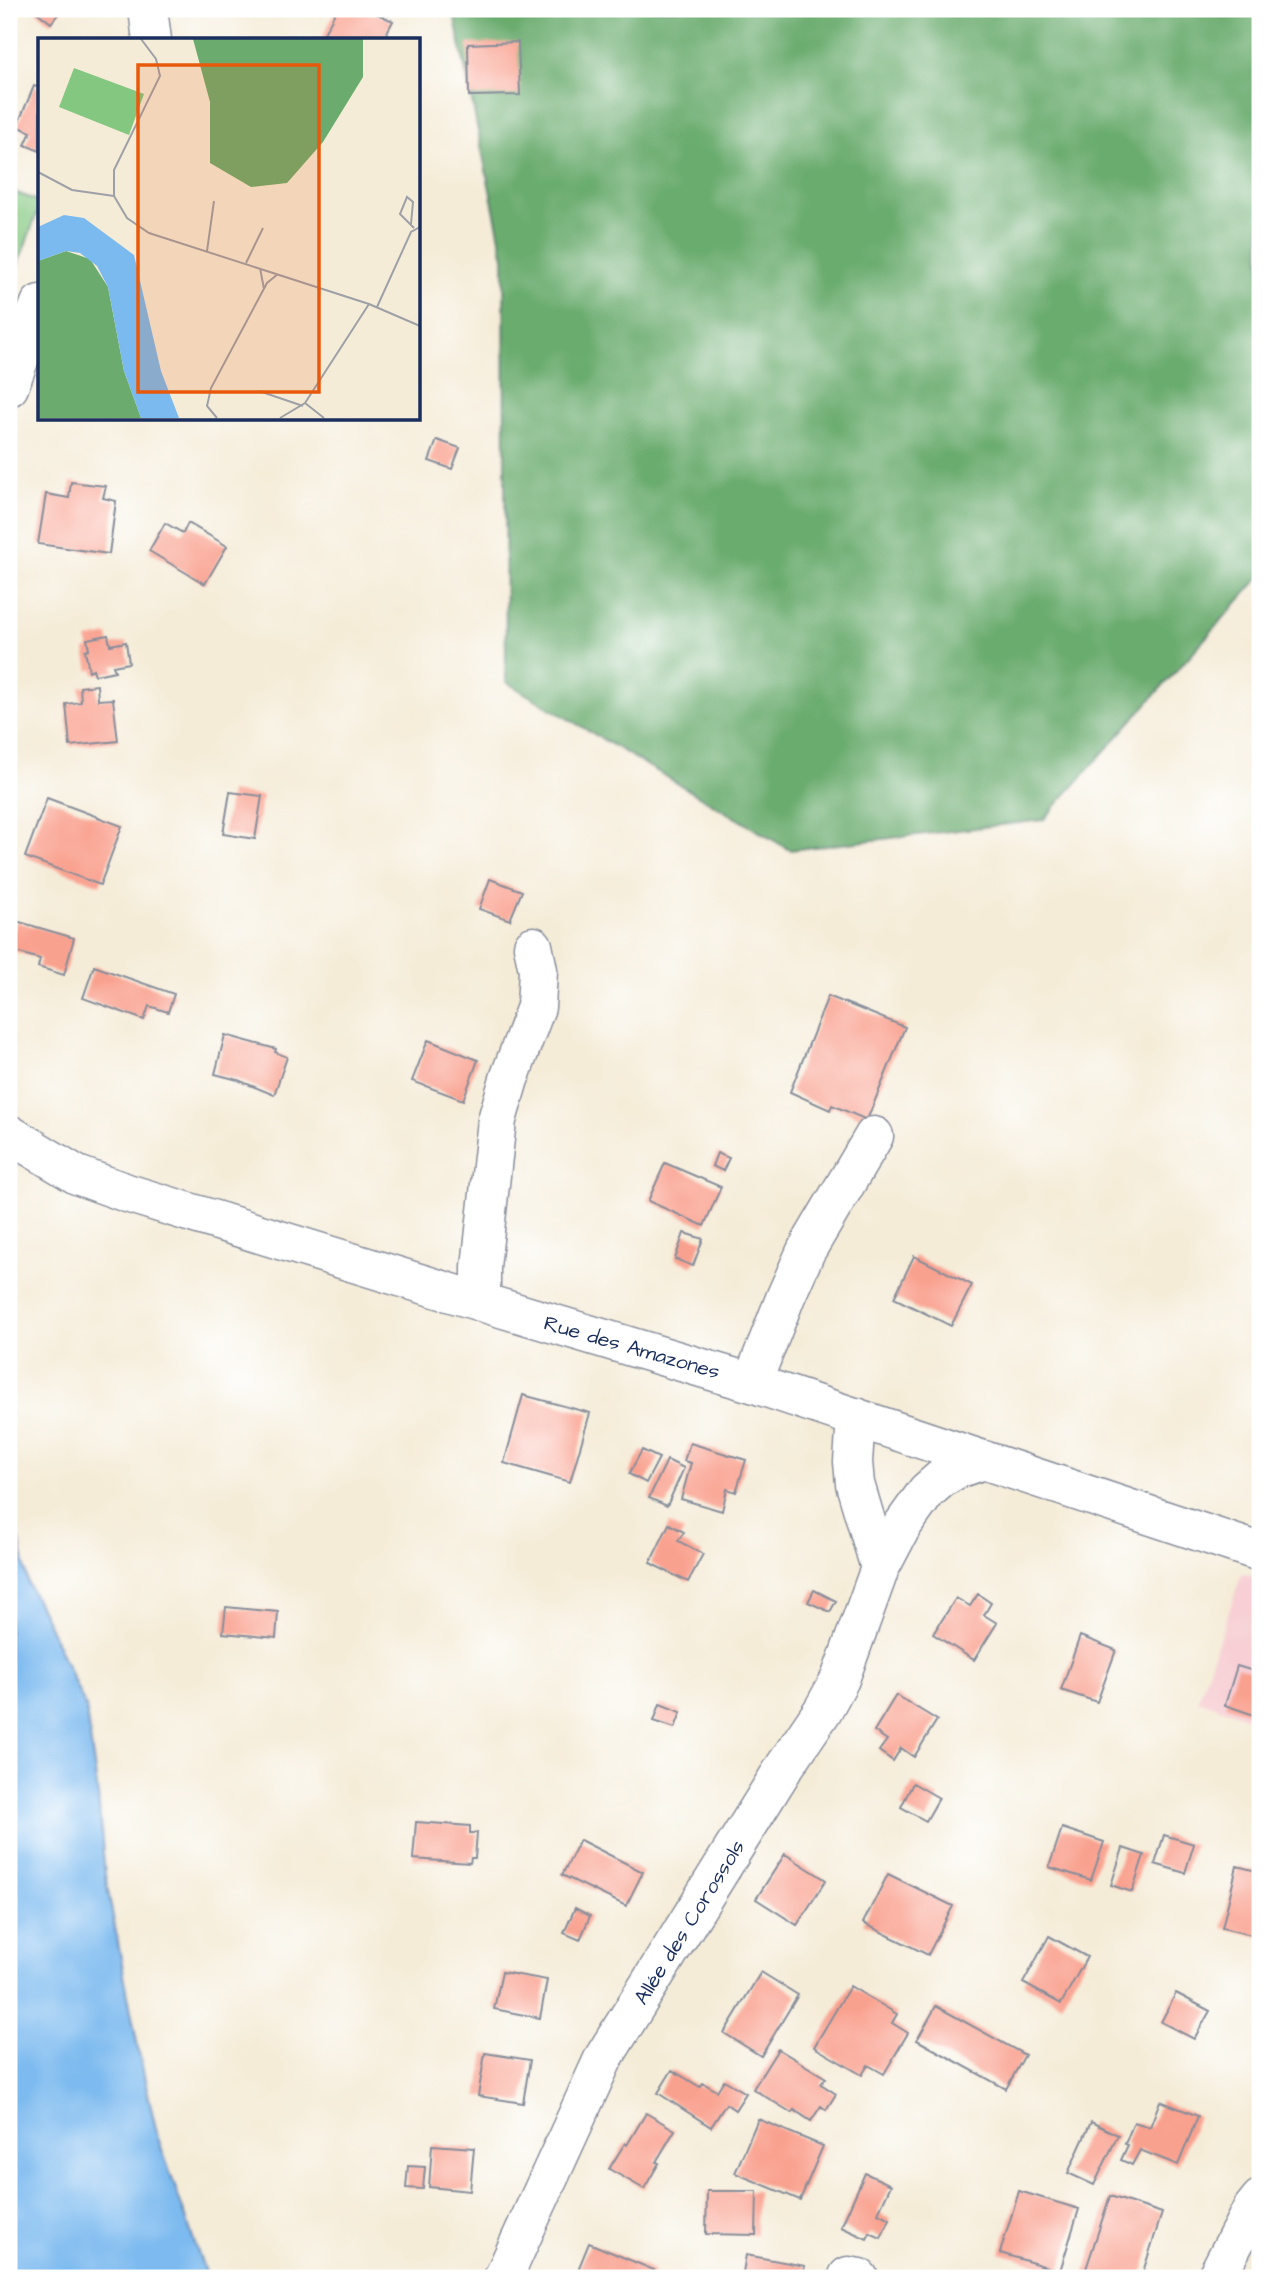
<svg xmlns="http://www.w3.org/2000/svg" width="1269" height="2287" viewBox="0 0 1269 2287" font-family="'Architects Daughter',sans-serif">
	<rect width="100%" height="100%" fill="#fff"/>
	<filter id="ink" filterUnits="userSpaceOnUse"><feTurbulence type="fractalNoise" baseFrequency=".0143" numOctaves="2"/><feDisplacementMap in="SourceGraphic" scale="14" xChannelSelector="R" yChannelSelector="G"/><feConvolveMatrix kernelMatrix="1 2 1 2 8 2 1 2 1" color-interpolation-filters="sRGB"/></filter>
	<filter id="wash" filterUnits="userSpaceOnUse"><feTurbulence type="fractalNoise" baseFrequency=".00686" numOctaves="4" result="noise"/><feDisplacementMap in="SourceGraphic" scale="28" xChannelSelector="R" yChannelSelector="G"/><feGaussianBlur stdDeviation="1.57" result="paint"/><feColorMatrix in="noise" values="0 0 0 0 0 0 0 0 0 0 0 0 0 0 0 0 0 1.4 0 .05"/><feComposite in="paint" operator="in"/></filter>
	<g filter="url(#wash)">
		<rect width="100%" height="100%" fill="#f5ecd8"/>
		<path fill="#f7cfd4" d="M1242,1573l18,6v143l-62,-22z"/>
		<path fill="#84c780" stroke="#507b6f" stroke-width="2" d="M9,190l31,12v3l-31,84z"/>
		<path fill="#6bac6e" stroke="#436e66" stroke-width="2" d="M453,9h807v568l-217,243 -253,30 -284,-168 -2,-424z"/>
		<path fill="#7bbaef" stroke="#4b74a6" stroke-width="2" d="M9,1487l19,97 19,37 39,87 12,87 7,80 34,178 19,85 49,140h-198z"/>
		<g id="blocks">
			<path fill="#f9a18f" d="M33,9h29l-11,14z
				M337,9h29l27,12 -10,19h-55l-6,-3z
				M518,42l2,53 -51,1 -1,-52z
				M34,86l6,2v63l-15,-6 6,-13 -14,-6z
				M437,440l23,8 -8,21 -23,-8z
				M71,482l35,4 -3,12 13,3 -7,53 -71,-10 8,-50 23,4z
				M165,523l18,10 5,-10 39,23 -22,38 -56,-33z
				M108,635l2,10 16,-3 3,21 -16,3 2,5 -20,4 -2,-6 -4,2 -4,-21 4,-1 -2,-10z
				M97,685l1,15 15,-1 5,42 -48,5 -4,-42 15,-2 -1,-15z
				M230,792l32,4 -7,43 -32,-5z
				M47,798l75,28 -22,59 -75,-28z
				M490,879l32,12 -12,29 -31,-11z
				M16,921l58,17 -10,37 -26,-8 2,-8 -31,-9z
				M94,966l80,28 -6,18 -19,-6 -5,14 -61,-22z
				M828,996l77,31 -38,93 -35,-15 -2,5 -40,-18z
				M225,1035l51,14 -1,3 12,5 -13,38 -36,-15 -23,-6z
				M428,1040l50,20 -15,40 -51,-19z
				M717,1153l12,5 -6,13 -11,-5z
				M665,1163l56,24 -17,39 -56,-25z
				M684,1233l19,6 -10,27 -18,-7z
				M914,1256l58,29 -21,41 -57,-28z
				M523,1395l67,18 -20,69 -66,-19z
				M690,1443l56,17 -10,32 -9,-3 -5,22 -41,-12 10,-36 -7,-2z
				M642,1450l17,8 -13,25 -17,-9z
				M667,1460l17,8 -17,38 -18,-8z
				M669,1524l15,8 -6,9 25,13 -15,28 -38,-19z
				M814,1590l22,11 -6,11 -22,-10z
				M978,1594l13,9 -7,12 13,8 -23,37 -41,-26 23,-36 14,8z
				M226,1607l52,5 -2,26 -53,-5z
				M1080,1636l36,14 -19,52 -36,-12z
				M1237,1666l23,7v44l-35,-12z
				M896,1695l41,25 -23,37 -13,-9 -8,13 -14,-10 8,-11 -13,-9z
				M660,1704l21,8 -6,16 -21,-7z
				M913,1783l26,15 -13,23 -25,-14z
				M416,1822l54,4v7h7l-2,25h-4l-1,5 -57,-4z
				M1062,1828l42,14 -13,38 -42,-13z
				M1164,1835l30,9 -9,29 -30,-9z
				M580,1840l63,32 -17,34 -64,-31z
				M1123,1848l21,7 -12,37 -21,-7z
				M785,1854l41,26 -29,45 -41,-26z
				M1237,1866l23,6v65l-38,-9z
				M888,1874l65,32 -25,49 -65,-32z
				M575,1908l15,8 -10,24 -16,-7z
				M1049,1936l38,21 -26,47 -38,-21z
				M502,1972l45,8 -7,38 -46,-9z
				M761,1972l37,23 -37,61 -37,-23z
				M850,1986l47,28 -5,9 16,10 -24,41 -16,-9 -6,10 -48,-28z
				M1176,1993l34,18 -16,28 -33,-17z
				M936,2006l89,49 -19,34 -89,-49z
				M778,2049l48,29 -5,6 15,10 -10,16 -5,-4 -10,15 -17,-11 -2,3 -39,-24z
				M485,2053l45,7 -7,43 -45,-7z
				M672,2070l28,17 3,-4 14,8 7,-11 22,13 -11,17 -9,-6 -15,23 -53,-34z
				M1160,2101l38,15 -20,49 -38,-15 -8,15 -11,-5 7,-15 -3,-1 9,-22 16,5z
				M646,2113l29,17 -19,32 3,1 -15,26 -35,-20 16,-26 2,2z
				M758,2119l65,27 -23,54 -65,-27z
				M1091,2122l27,13 -24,50 -26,-12z
				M432,2145l42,3 -4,43 -41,-4z
				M408,2166l17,1 -2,22 -17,-1z
				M865,2173l26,12 -13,28 12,6 -9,19 -11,-5 -3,6 -26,-12z
				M707,2191h50l-1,44 -50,-1z
				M1019,2191l60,18 -19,62 -60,-18z
				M1110,2196l52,17 -21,65h-58z
				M589,2243l65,27 -3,8 -76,-1z
				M746,2255l59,11 -3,12h-60z"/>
		</g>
	</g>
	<g filter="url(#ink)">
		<use href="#blocks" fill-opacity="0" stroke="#888e9b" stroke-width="2"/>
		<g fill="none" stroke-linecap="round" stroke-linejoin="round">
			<g stroke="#888e9b" stroke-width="41">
				<path id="minor" d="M148,9l4,31
					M9,387l31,-83
					M9,1134l68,41 50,18 354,109 271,81 508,169
					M481,1302v-35l16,-147 12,-41 27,-72 2,-37 -5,-24
					M752,1383l34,-87 20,-45 68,-115
					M856,1417l-3,45 2,22 25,84
					M848,2276l11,2
					M503,2278l101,-221 181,-291 38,-56 17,-31 40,-111 22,-42 25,-35 15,-13 15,-9 27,-9
					M1216,2278l36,-69 8,-10"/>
			</g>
			<use href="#minor" stroke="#fff" stroke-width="38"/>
		</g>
	</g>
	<g text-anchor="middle" stroke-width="6" stroke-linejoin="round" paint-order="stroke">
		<g font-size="21" fill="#1b2f5e" stroke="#fff">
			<text transform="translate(632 1347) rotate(16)" y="7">Rue des Amazones</text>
			<text transform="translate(689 1922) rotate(-58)" y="7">Allée des Corossols</text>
		</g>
	</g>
	<g transform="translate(38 38)">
		<rect width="382" height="382" fill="#f5ecd8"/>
		<path d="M36,30l70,26 -15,41 -70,-28z" fill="#84c780"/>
		<path d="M155,1h170v38l-40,65 -36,41 -36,4 -41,-24v-61zM28,213l24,8 18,28 16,84 17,47h-103v-157z" fill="#6bac6e"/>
		<path d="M26,177l20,3 50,37 27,116 18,47h-38l-17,-47 -16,-84 -11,-21 -17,-13 -14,-2 -28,10v-34z" fill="#7bbaef"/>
		<path fill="none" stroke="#9ea0a7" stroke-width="2" d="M103,1l15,20 4,17 -46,94v26l13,22 22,15 220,71 51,22M0,134l34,18 42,6M373,186l2,-22 -6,-5 -7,17 14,14M169,213l7,-50M208,225l17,-35M222,230l4,21M339,269l34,-75 9,-5M221,353l44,15M267,365l19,15M179,380l-10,-12 4,-18 56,-105 11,-9M242,380l25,-15 64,-99"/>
		<path fill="#e8590c" fill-opacity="0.15" stroke="#e8590c" stroke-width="3.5" d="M100,27h181v327h-181z"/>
		<rect width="382" height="382" fill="none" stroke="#1b2f5e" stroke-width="3.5"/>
	</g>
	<rect width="1269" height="2287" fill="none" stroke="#fff" stroke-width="35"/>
</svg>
